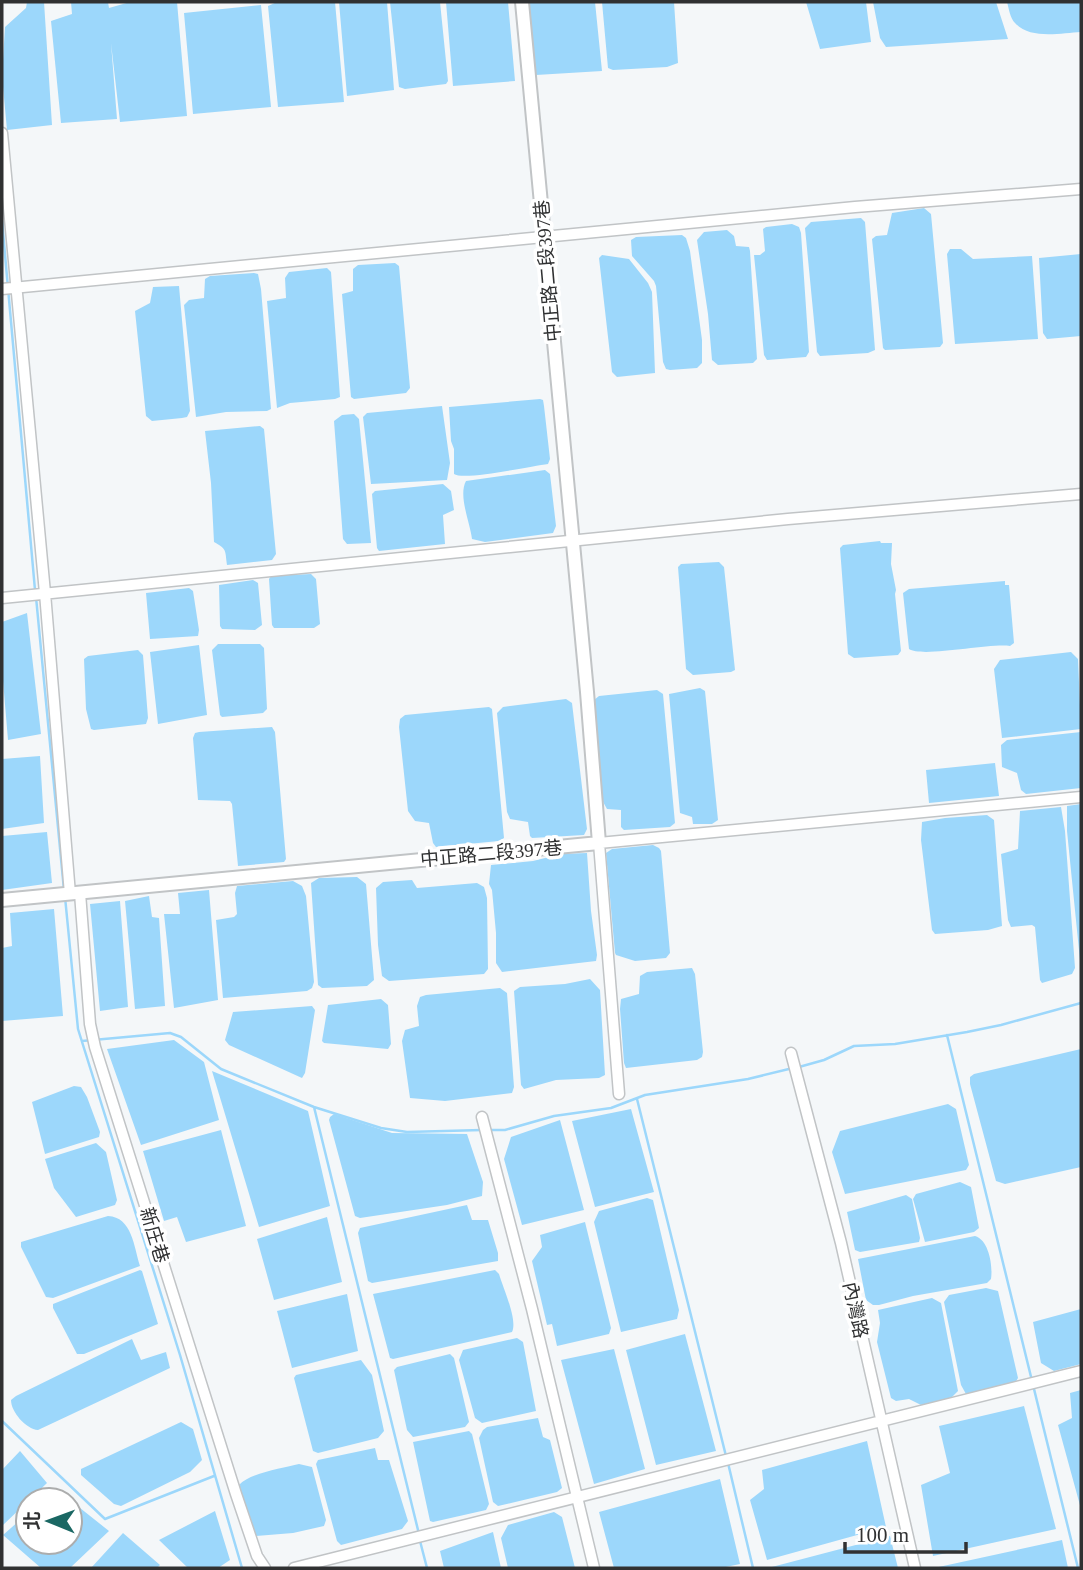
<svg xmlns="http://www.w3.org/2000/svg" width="1083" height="1570" viewBox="0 0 1083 1570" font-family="'Times New Roman','Noto Sans TC',serif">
	<rect width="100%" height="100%" fill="#f4f7f9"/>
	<path fill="#9cd7fb" d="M27,2h17l8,123 -45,5 -5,-54 3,-49 21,-19z
		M71,2h37l1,6 21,-6h47l10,114 -67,6 -9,-79 6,76 -56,4 -10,-102 21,-7z
		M277,2h58l9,100 -66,5 -10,-101z
		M339,2h48l7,88 -47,6z
		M390,2h50l8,79 -2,3 -41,5 -6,-2z
		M446,2h62l7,79 -62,5z
		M528,2h67l7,69 -66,4z
		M602,2h72l4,61 -11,4 -54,3 -5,-2z
		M806,2h60l5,40 -51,7z
		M873,2h123l12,37 -122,8 -6,-9z
		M1007,2h74v30c-20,1 -51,8 -66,-9 -5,-5 -6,-14 -8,-21z
		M261,5l10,102 -78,7 -9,-101z
		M924,208l7,6 12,129 -3,4 -55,3 -2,-2 -11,-109 4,-3 11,-1 5,-22z
		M861,218l4,4 10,128 -7,3 -48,3 -3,-4 -12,-124 6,-6z
		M792,224l7,3 2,6 8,119 -3,5 -39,3 -3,-5 -10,-100h6l5,-4 -2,-22 3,-2z
		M727,230l7,6 2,10 13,1 1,4 7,108 -4,4 -35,2 -6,-5 -4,-46 -11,-74 7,-8z
		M682,235l4,3 4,13 12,89v23l-5,5 -27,2 -4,-1 -3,-7 -7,-76 -2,-5 -22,-25 -1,-16 5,-3z
		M950,249h11l12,10 59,-3 6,83 -83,5 -8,-90z
		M1081,254v82l-34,3 -4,-6 -4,-75z
		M602,255l27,4 19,24 4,9 3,81 -38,4 -5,-5 -13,-114z
		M395,263l4,3 11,122 -4,5 -52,6 -3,-2 -9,-103 11,-3v-22l5,-4z
		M327,268l4,4 9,125 -5,2 -45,4 -13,5 -10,-107 19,-3 -1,-20 4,-6z
		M254,273l4,1 3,15 10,120 -4,2 -41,1 -30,5 -12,-112 5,-5 15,-2 1,-19 5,-3z
		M179,286l11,125 -3,6 -5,1 -30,3 -6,-5 -11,-105 15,-8 3,-16z
		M540,399l3,1 1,6 6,53 -2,5c-17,2 -84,17 -94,10v-25l-3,-8 -2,-34z
		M442,406l8,57 -3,17 -76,4 -8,-67 4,-4z
		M354,414l5,5 12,124 -24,1 -4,-5 -9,-118 8,-6z
		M260,426l4,3 12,125 -4,6 -45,5c-2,-15 0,-16 -13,-23l-3,-59 -6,-52z
		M545,470l5,4 6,52 -3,7 -68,9 -13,-3c-2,-17 -14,-43 -6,-58z
		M443,484l8,7 3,19 -11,5 2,29 -66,7 -2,-3 -5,-54 3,-3z
		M880,541l1,2h11l-1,21 5,26 -1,4 6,57 -3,4 -44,3 -6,-4 -8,-106 3,-3z
		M719,562l5,5 11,103 -4,2 -38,3 -7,-6 -8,-102 3,-3z
		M311,574l5,5 4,45 -6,4h-40l-2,-3 -3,-46 2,-3z
		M253,580l5,3 4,42 -7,5 -33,-1 -2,-3 -1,-41z
		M1005,581v4h4l5,58 -4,3c-21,-3 -88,12 -101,3l-6,-56 6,-4z
		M189,588l4,3 6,39 -1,6 -48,3 -4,-46z
		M27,613l14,121 -33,6 -6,-71v-47z
		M218,644h42l4,4 3,61 -4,4 -41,4 -2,-2 -8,-65z
		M199,645l8,70 -49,9 -8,-72z
		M138,650l5,5 5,63 -2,6 -52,6 -3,-1 -5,-20 -2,-50 4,-3z
		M1071,652l7,7 3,70 -79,9 -8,-69 6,-9z
		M700,688l5,3 13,129 -6,4h-19l-1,-7 -12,-4 -11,-119z
		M657,690l6,4 12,129 -5,4 -46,3 -3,-3v-17l-14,-1 -5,-9 -8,-100 5,-4z
		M566,699l6,4 15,126 -3,6 -52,3 -2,-2 -2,-14 -18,-3 -3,-7 -10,-99 6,-6z
		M489,707l3,2 12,129 -5,3 -63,6 -3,-4 -4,-20 -14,-2 -7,-10 -9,-84 1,-8 5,-4z
		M272,727l3,5 11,127 -2,3 -46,4 -6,-62 -2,-3 -32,-1 -5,-62 2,-5 4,-1z
		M1081,732v56l-55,6 -5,-4 -4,-17 -15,-6 -1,-22 6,-5z
		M40,756l4,67 -42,6v-70z
		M995,763l4,33 -70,7 -3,-33z
		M1081,804v166l-14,-139v-25z
		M1061,807l4,24 10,137 -3,6 -30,9 -2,-3 -5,-53 -3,-2 -21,2 -3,-7 -7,-66 17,-5 2,-38z
		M987,815l7,5 8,106 -14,4 -53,4 -3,-4 -11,-90 1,-18 23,-4z
		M47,832l5,51 -50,7v-54z
		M653,845l6,3 2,3 9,102 -4,5 -31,3 -19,-6 -1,-2 -9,-100 6,-4z
		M587,853l4,58 6,44 -1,6 -94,11 -6,-9v-30l-4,-43 -3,-6 2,-19 42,-4 28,-7z
		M357,877l9,7 8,96 -7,6 -45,2 -4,-3 -7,-102 8,-5z
		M412,880l5,8 60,-5 7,4 3,11 1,71 -4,5 -95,7 -7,-5 -4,-31 -2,-57 7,-6z
		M293,881l9,5 4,10 8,86 -2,6 -5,3 -84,7 -7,-78 18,-3 3,-3 -2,-21 2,-7z
		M209,890l9,110 -44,8 -10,-94h16l-2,-21z
		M149,896l3,21 7,1 6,88 -30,3 -10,-108z
		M120,901l8,106 -28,4 -10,-107z
		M54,909l9,107 -61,5v-73l10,-2 -2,-33z
		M692,968l3,6 8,78 -1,5 -5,3 -71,8 -2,-5 -4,-54 1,-10 18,-5 1,-18 7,-4z
		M590,979l10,11 5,85 -6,3 -43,2 -32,9 -3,-4 -7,-94 6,-4 45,-3z
		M500,988l7,5 7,94 -2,6 -67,8 -35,-3 -8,-57 3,-11 14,-4 -2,-20 3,-9 6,-2z
		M381,999l7,6 3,39 -3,5 -64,-6 -2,-2 6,-36z
		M312,1006l3,4 -10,63 -3,5 -73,-33 -4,-5 8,-28z
		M174,1040l30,22 15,58 -78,25 -34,-96z
		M1081,1049v118l-76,17 -9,-3 -26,-97v-7l4,-3z
		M212,1071l96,40 22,95 -71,21z
		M74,1086l7,1 6,10 13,35 -1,5 -54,17 -13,-52z
		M948,1104l8,5 13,56 -3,5 -121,24 -13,-42 8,-21z
		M631,1109l23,83 -59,15 -23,-86z
		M334,1114l58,19 75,1 16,48 -1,14 -35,9 -87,13 -5,-2 -26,-96 1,-3z
		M560,1120l24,90 -62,15 -18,-66 7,-22z
		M221,1130l25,96 -60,16 -9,-25 -13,4 -21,-70z
		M96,1143l10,9 11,48 -2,5 -39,12 -22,-29 -9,-29z
		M960,1182l11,5 8,41 -5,4 -49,10 -12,-43 3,-5z
		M906,1195l6,4 8,39 -1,4 -59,10 -5,-2 -8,-38z
		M647,1198l6,2 26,110 -2,9 -56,13 -27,-110 5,-11z
		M467,1205l5,15h16l10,33v8l-126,22 -4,-2 -10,-48 2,-5z
		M108,1216c24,1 26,31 32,50l-87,32 -7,-1 -25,-50v-5z
		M327,1217l15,65 -68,18 -17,-61z
		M585,1222l26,106 -2,6 -52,12 -5,-22 -5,1 -15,-64 10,-14 -2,-12z
		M975,1236c14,4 18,30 16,43l-4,4 -74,13 -34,9h-6l-7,-5 -8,-41z
		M140,1270l2,1 16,53 -74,30h-7l-24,-46v-4z
		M495,1270l4,4c4,14 19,46 13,58l-119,27 -3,-1 -17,-64z
		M986,1288l12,3 20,87 -3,5 -49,11 -5,-9 -17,-83 5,-7z
		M347,1294l11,57 -66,17 -15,-57z
		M932,1298l9,5 17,88 -8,8 -29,6 -12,-6 -13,2 -5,-3 -14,-56 3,-19 -2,-13z
		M1081,1309v55l-27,7 -13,-8 -8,-41z
		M685,1334l31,117 -60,14 -30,-115z
		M517,1338l6,4 13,69 -54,12 -7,-5 -16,-58 4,-10z
		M132,1339l9,21 25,-8 4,16 -132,62c-12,-1 -27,-18 -27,-30l5,-4z
		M614,1349l31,120 -51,15 -33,-124z
		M450,1354l4,4 15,64 -4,5 -52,10 -6,-7 -13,-60 3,-3z
		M361,1360l11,15 12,56 -6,7 -60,15 -5,-2 -19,-73 2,-3z
		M1081,1390v119l-23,-84 14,-7 -2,-25z
		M1024,1406l32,123 -123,27 -12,-71 29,-12 -11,-47z
		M538,1418l5,19 7,3 12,48 -5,4 -59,14 -5,-4 -14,-64 4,-8 4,-3z
		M181,1422l12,7 9,31 -12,12 -69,34 -7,-2 -33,-29v-6z
		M469,1431l3,3 17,70 -3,6 -53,12 -3,-1 -17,-79z
		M867,1441l19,86 -119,33 -17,-60 14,-11 -2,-19z
		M375,1448l3,12h11l19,61 -6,8 -61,16 -4,-4 -21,-77 2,-4z
		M20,1451l27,32 -45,43v-56z
		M299,1464l13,3 14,53 -2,6 -31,7 -37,3 -17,-51c11,-12 44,-17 60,-21z
		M720,1479l20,85 -19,4h-107l-15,-56z
		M70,1500l39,31 -39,37h-29l-38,-33 25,-22v29h42z
		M215,1511l15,49 -12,8h-30l-29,-28z
		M554,1512l8,5 13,51h-67l-7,-30 7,-13z
		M493,1532l8,36h-57l-4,-17z
		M123,1533l37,32 -3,3h-66z
		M890,1536l8,32h-130z
		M1062,1540l6,28h-134z"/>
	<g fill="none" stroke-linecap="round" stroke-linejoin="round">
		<path stroke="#9cd7fb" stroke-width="2.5" d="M2,221l33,369
			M36,597l28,293
			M65,897l13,132 102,326 62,213
			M947,1035l131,533
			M82,1041l88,-8 11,4 40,32 93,38 67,21 26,4 75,-2
			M799,1067l25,-7 30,-14 41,-2 72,-12 34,-7 80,-22
			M637,1099l89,357
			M314,1107l105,427
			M488,1130h17l49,-14 57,-8 34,-13 103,-16 45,-11
			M2,1421l103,98 109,-43
			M728,1463l25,105
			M420,1541l7,27"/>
		<g stroke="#c1c4c6" stroke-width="13">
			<path id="minor" d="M2,133l43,460 25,301
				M2,289l853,-82 226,-18
				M2,598l786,-79 293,-25
				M80,893l10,131 5,23 141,447 21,62 8,12
				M791,1053l50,190 74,325
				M619,1094l-20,-251 482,-46
				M482,1117l50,192 62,259
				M294,1568l787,-197"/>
		</g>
		<g stroke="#c1c4c6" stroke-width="16">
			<path id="tertiary" d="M2,900l597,-57 -12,-151 -65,-690"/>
		</g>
		<use href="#minor" stroke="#fff" stroke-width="10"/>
		<use href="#tertiary" stroke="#fff" stroke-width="12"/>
	</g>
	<g text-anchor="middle" stroke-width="7" stroke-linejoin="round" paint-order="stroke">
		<g font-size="19" fill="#303132" stroke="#fff">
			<text transform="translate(547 271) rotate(-95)" y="7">中正路二段397巷</text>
			<text transform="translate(491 853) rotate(-5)" y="7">中正路二段397巷</text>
			<text transform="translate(155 1235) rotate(73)" y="7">新庄巷</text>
			<text transform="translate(856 1310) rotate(78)" y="7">內灣路</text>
		</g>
	</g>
	<rect width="1083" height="1570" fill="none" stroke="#303132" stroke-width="7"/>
	<g transform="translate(49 1521) rotate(271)"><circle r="33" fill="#ffffff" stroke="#acadad" stroke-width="2"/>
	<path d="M0-5L12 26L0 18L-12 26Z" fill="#1a6763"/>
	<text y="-10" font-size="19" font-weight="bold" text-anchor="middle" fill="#303132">北</text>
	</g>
	<path d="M845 1542v10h121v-10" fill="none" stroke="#303132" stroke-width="3.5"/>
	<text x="856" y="1542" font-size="21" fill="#303132" stroke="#ffffff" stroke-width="5" paint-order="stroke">100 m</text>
</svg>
